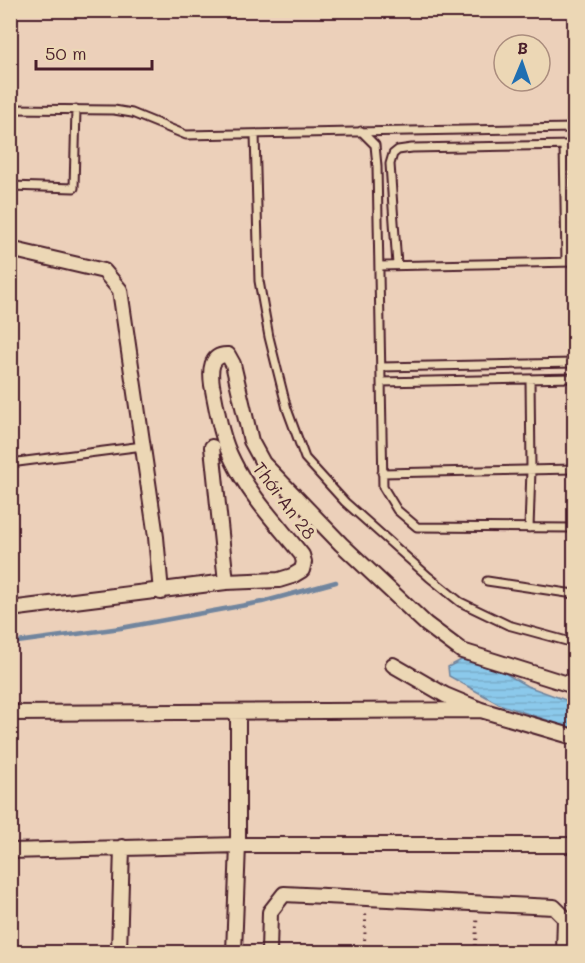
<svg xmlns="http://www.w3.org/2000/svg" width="585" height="963" viewBox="0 0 585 963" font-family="Mali,sans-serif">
	<defs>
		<pattern id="water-rules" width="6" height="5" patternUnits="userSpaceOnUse" patternTransform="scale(1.5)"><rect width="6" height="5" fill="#8bc9eb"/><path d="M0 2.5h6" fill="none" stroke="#79acca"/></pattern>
	</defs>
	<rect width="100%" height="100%" fill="#ecd0ba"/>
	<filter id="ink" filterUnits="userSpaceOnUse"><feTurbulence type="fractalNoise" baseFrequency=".0167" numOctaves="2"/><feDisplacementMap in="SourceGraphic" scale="12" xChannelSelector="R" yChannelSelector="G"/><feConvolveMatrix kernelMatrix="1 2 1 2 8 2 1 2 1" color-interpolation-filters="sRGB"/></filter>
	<g filter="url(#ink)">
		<path fill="url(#water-rules)" stroke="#71859e" stroke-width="1.5" d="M461,660l30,5 36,21 47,17v26l-75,-25 -50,-28 -1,-9z"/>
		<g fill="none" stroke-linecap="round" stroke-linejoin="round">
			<path stroke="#71859e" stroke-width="4.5" d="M10,643l111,-15 141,-26 74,-20"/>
			<g stroke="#4a1f2b" stroke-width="11">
				<path id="service" d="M10,109l104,1 18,3 54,22 388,-7
					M361,131l14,14 2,21 6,321 14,23 20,17 157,1
					M255,134l4,147 10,56 18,72 18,49 40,44 84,75 31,25 48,23 66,18
					M564,145l2,117
					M10,186l64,2 2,-79
					M397,265l-7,-101 3,-10 5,-4 14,-2 162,-3
					M379,266l195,-4
					M381,367l193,-4
					M381,382l193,-4
					M10,463l133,-17
					M382,473l192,-4
					M529,528l2,-58 -1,-91
					M487,581l87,13"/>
			</g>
			<g stroke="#4a1f2b" stroke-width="18">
				<path id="minor" d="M10,249l94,22 16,19 36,247 5,55
					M212,447l14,135
					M10,609l216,-27 53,-2 13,-4 10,-6 2,-8 -2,-7c-24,-30 -52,-59 -69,-94 -12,-23 -16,-51 -21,-76 -2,-14 -2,-31 16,-30l5,9 18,77 12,22 78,81 85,80 36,27 112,35
					M393,665l52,30 36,15 93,27
					M10,713l471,-3
					M10,851l228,-6h336
					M119,952l3,-105
					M234,952l4,-107v-133
					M269,952l1,-40 14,-18 270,13 11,11 -1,34"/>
			</g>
			<path stroke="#4a1f2b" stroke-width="3" stroke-dasharray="1.5 4.5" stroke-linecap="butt" d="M364,952l2,-40
				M475,952l2,-35"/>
			<use href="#service" stroke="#ecd7b5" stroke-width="7"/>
			<use href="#minor" stroke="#ecd7b5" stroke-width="14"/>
		</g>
	</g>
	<g text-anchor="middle" stroke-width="6" stroke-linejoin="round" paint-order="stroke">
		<g font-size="18" fill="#4a1f2b" stroke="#ecd7b5">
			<text transform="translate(284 501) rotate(53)" y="6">Thới An 28</text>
		</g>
	</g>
	<rect width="585" height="963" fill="none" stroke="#ecd7b5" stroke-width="36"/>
	<rect x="18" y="18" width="549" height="927" fill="none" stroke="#4a1f2b" stroke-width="2" filter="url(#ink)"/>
	<g transform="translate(522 63) rotate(2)"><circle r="28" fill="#ecd7b5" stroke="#ab8d7e" stroke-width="1.5"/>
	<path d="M0-4.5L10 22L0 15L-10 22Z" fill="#1f6fb2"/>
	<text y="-9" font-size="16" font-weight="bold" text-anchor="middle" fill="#4a1f2b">B</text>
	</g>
	<path d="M36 60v9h116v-9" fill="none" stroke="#4a1f2b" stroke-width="3"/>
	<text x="45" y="60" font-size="18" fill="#4a1f2b" stroke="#ecd7b5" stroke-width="4.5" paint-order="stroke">50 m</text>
</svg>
